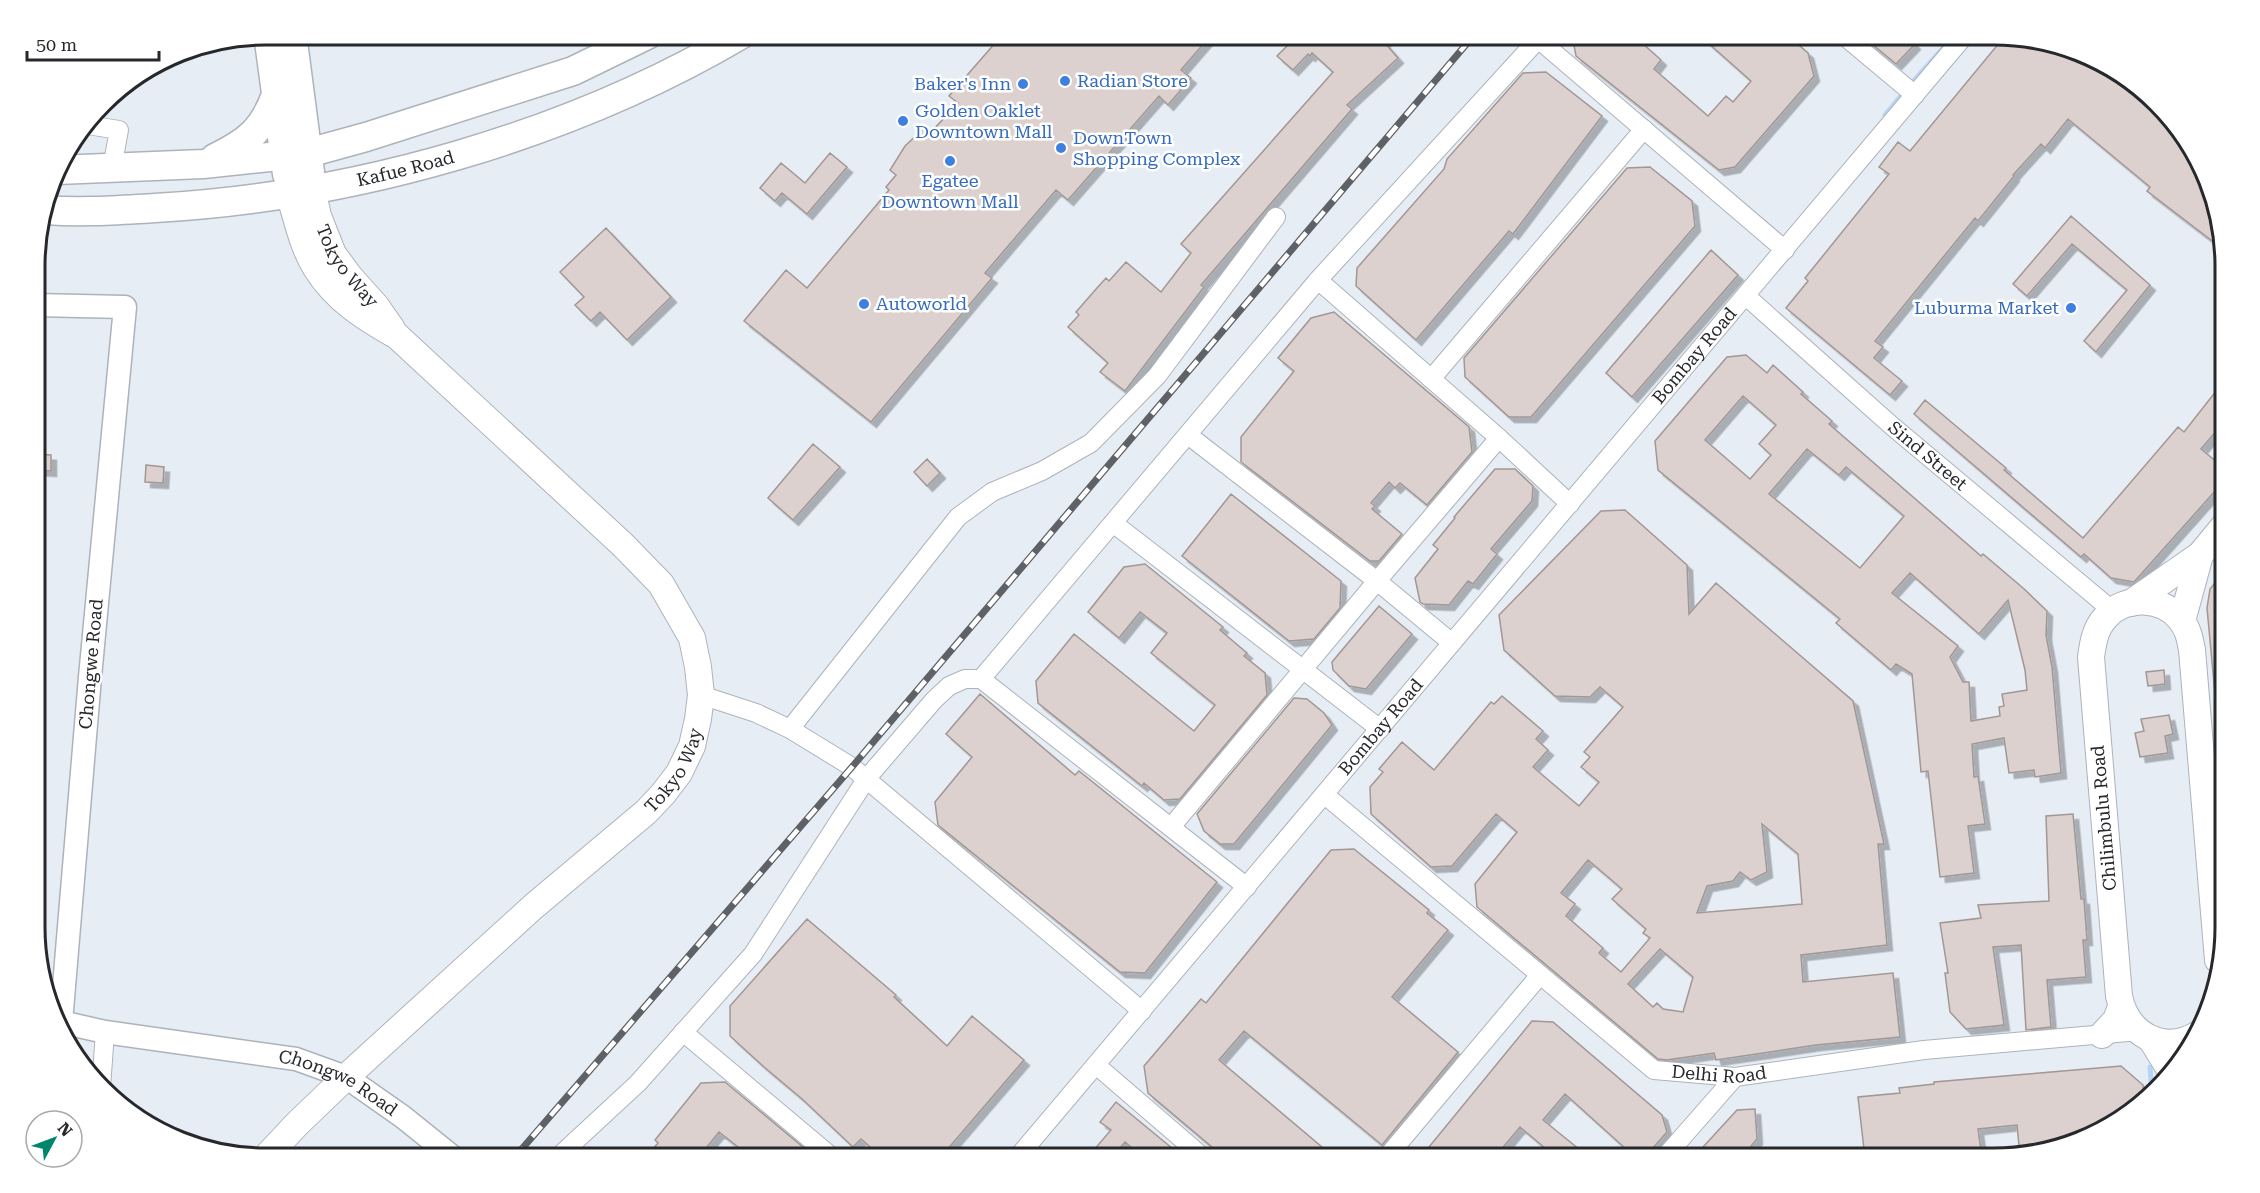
<svg xmlns="http://www.w3.org/2000/svg" width="2260" height="1193" viewBox="0 0 2260 1193" font-family="'Roboto Serif',serif">
	<defs>
		<filter id="shadow"><feDropShadow dx="5.5" dy="5.5" stdDeviation="0" flood-color="#0004"/></filter>
	</defs>
	<rect width="100%" height="100%" fill="#e7edf5"/>
	<g fill="none" stroke-linecap="round" stroke-linejoin="round">
		<path stroke="#b7d6f6" stroke-width="5" d="M1911,84l33,-37
			M1885,115l19,-23
			M2150,1067l2,27"/>
	</g>
	<path fill="#dcd1ce" stroke="#a19794" stroke-width="1.5" fill-rule="evenodd" filter="url(#shadow)" d="M1003,34h209l-31,36 10,8 -23,27 -9,-9 -91,104 -12,-10 -71,83 7,5 -121,144 -127,-101 42,-51 21,18 82,-98 -3,-3 10,-12 -6,-5 15,-24 21,-20 5,6 27,-29 -9,-7z
		M1299,34h95l-10,8 14,16 -51,47 5,4 -151,176 3,2 -79,104 -25,-19 8,-9 -40,-36 11,-12 -3,-3 21,-24 9,-10 3,3 17,-19 35,30 30,-39 -10,-9 152,-172 -21,-19 -2,3 -2,-2 -15,16 -16,-14z
		M1582,34h50l29,26 -7,9 54,47 18,-20 7,6 18,-21 -53,-47h88l22,19 6,23 -79,91 -16,3 -143,-114 -3,-16z
		M1860,34h45l10,10 -19,20z
		M2004,37l93,21 41,28 18,17 30,34 38,99v14l-77,-59 3,-4 -82,-68 -23,29 -4,-4 -28,31 1,1 -36,45 -3,-3 -100,123 8,6 -9,11 28,23 -12,14 -104,-87 22,-27 -3,-3 84,-104 -10,-7 19,-25 12,9z
		M1546,72l56,44 -89,118 -4,-3 -93,109 -60,-54 1,-18 87,-99 3,-10 76,-86z
		M830,153l17,14 -40,47 -25,-21 -7,8 -15,-13 21,-25 24,20z
		M1650,167l42,34 3,25 -164,191h-22l-44,-40 -1,-19 163,-190z
		M2071,216l79,69 -54,67 -12,-11 43,-51 -55,-46 -45,52 -14,-12z
		M606,228l65,69 -44,43 -27,-28 -9,9 -16,-16 9,-8 -24,-25z
		M1711,250l27,25 -106,122 -26,-24z
		M1334,312l135,115 3,25 -45,53 -27,-22 -5,5 -6,-6 -18,21 4,3 -3,3 30,25 -23,27h-9l-129,-99v-25l53,-66 -16,-13 33,-40z
		M1746,355l21,18 6,-8 30,27 -2,2 31,27 -3,3 152,132 2,-2 40,34 24,23 -1,24 6,32 9,106 -26,4 -1,-7 -25,3 -5,-35 -32,6 2,33 4,-1 7,48 -17,2 6,47 -34,4 -12,-106 -7,1 -9,-98 -16,-10 -5,6 -55,-47 4,-4 -182,-149 -3,-29 72,-84zM1743,396l33,29 -17,19 12,11 -21,24 -45,-39zM1807,449l32,26 7,-8 58,49 -44,52 -91,-74zM1910,573l69,61 29,-34 17,70 2,20 -25,4 2,12 -5,1 1,9 -29,5 -2,-39h-6l-13,-25 8,-11 -66,-53z
		M2224,381v53l-6,-5 -17,20 23,19v13l-90,101 -23,-4 -27,-24 -3,3 -167,-143 11,-14 81,68 -2,2 79,68 95,-111 6,5z
		M813,444l27,23 -47,53 -25,-22z
		M35,454l16,1v16l-16,-1z
		M927,459l13,14 -13,13 -13,-14z
		M146,465l18,2 -1,16 -18,-1z
		M1495,469h20l18,17 -1,15 -41,48 6,5 -24,30 -5,-3 -19,24 -26,-1 -3,-2 -5,-24 23,-29 -5,-4 22,-27 -1,-1z
		M1231,494l110,87 -1,27 -26,31 -25,2 -107,-85z
		M1625,510l62,55 2,49 27,-31 137,118 31,143h-6l9,101 -86,10 2,27 90,-9 7,64 -84,8 -100,15 -2,-7 -47,7 -9,-1 -181,-152 -2,-23 42,-52 -21,-18 -44,52 -21,1 -60,-53 -1,-27 13,-15 -4,-3 23,-27 32,28 57,-68 3,2 8,-8 41,35 -7,8 12,11 -15,17 46,39 20,-24 -18,-15 9,-10 -6,-5 39,-45 -23,-20 -10,10 -35,-1 -51,-46 -5,-35 102,-104zM1762,824l36,30 4,50 -105,9 10,-27 26,-5 7,-9 11,8 16,-8zM1588,860l34,29 -10,10 34,30 -3,4 7,5 -29,34 -22,-19 4,-5 -37,-32 9,-12 -14,-11zM1660,949l33,28 -10,35 -20,-3 -6,-6 -4,4 -25,-23z
		M1145,564l78,63 -3,3 27,23 -3,3 21,17 2,22 -87,104 -16,1 -20,-17 -2,3 -104,-83 -2,-22 38,-47 120,97 21,-26 -64,-52 16,-20 -27,-21 -21,26 -31,-26 36,-45z
		M2224,572l1,121 -10,1 -8,-86 3,-19z
		M1379,606l33,28 -46,55 -17,-3 -16,-16 -1,-8z
		M2164,670l1,14 -17,2 -2,-14z
		M980,694l95,81 4,-4 138,111 -72,91 -25,-1 -182,-147 -3,-23 37,-45 -26,-23z
		M1294,698l13,1 17,14 8,12 -98,119h-14l-16,-13 -7,-17z
		M2169,715l4,19 -8,2 3,17 -28,4 -5,-24 9,-2 -3,-12z
		M2073,814l8,85h3l3,41h-4l3,37 -39,3 4,47 -25,3 -5,-85 -28,2 11,78 -38,4 -16,-17 -5,-39h3l-8,-50 41,-5 -3,-13 71,-4 -3,-85z
		M1354,849l75,61 -2,3 21,17 -56,67 66,55 -76,93 -138,-114 -25,29 116,98h-110l-77,-65 -4,-27 57,-67 5,4 125,-153z
		M807,919l89,76 -2,2 53,49 25,-30 52,44 -84,98h-57l-22,-19 -8,8 -52,-49 -37,-31 -34,-31v-30z
		M1532,1021l21,1 109,93 5,17 -23,26h-8l-71,-64 -22,26 47,38h-54l9,-10 -25,-21 -26,31h-74z
		M2121,1066l22,19 1,16 -22,19 -54,26 -48,10 -3,-31 -39,4 4,29h-117l-7,-61 42,-4 -1,-5 35,-4v-2z
		M725,1082l91,76h-64l-33,-26 -21,26h-53l13,-15 -3,-3 46,-57z
		M1116,1102l68,56h-40l-19,-16 -14,16h-24l24,-28 -11,-8z
		M1755,1109l2,30 -16,19h-48l44,-48z"/>
	<g fill="none" stroke-linecap="round" stroke-linejoin="round">
		<g stroke="#adb3ba" stroke-width="20">
			<g id="minor">
				<path d="M1842,34l73,61"/>
				<path d="M1538,39l247,211"/>
				<path d="M88,125l31,5 -7,38"/>
				<path d="M1318,280l181,158 71,66"/>
				<path id="s1" d="M1746,296l146,130 221,185"/>
				<path d="M1431,379l213,-250"/>
				<path d="M1113,523l267,206"/>
				<path d="M1452,643l-75,-62 122,-143"/>
				<path d="M701,695l55,18 34,16 62,38 290,244"/>
				<path d="M790,729l168,-212 34,-25 50,-21 49,-28 66,-67 119,-159"/>
				<path id="s2" d="M1325,795l329,275 81,7 189,-27 215,-19"/>
				<path d="M1171,827l206,-246 -189,-146"/>
				<path d="M1247,887l-266,-208 337,-399 225,-246"/>
				<path d="M683,1032l150,126"/>
				<path d="M1096,1065l108,93"/>
				<path d="M101,1088l4,-56"/>
				<path d="M557,1158l81,-75 115,-129 114,-176 67,-78 15,-14 16,-7h16"/>
				<path id="s3" d="M1017,1158l949,-1124"/>
				<path d="M1386,1158l154,-183"/>
				<path d="M1664,1158l71,-81"/>
			</g>
		</g>
		<g stroke="#adb3ba" stroke-width="25">
			<g id="tertiary">
				<path id="s4" d="M35,305l90,2 -35,370 -29,345 44,10 191,27 50,18 57,40 51,41"/>
			</g>
		</g>
		<g stroke="#adb3ba" stroke-width="28">
			<g id="secondary">
				<path id="s5" d="M312,189l6,27 15,38 17,23 26,29 16,23"/>
				<path d="M2131,603l69,-48 24,-29"/>
				<path d="M2182,621l18,-66"/>
				<path d="M2200,1033c-36,23 -73,2 -81,-37l-28,-339c2,-14 4,-28 14,-39 19,-23 57,-21 75,1 8,9 10,20 12,31l26,310"/>
				<path d="M2102,1035l14,-15 5,-13"/>
				<path d="M2151,1039l21,34"/>
				<path id="s6" d="M265,1158l32,-34 49,-47 188,-171 112,-94 17,-18 16,-21 13,-27 6,-27 3,-24 -3,-28 -6,-29 -31,-54 -38,-39 -226,-209c-32,-18 -61,-36 -81,-68 -14,-22 -19,-50 -27,-74"/>
			</g>
		</g>
		<g stroke="#adb3ba" stroke-width="31">
			<g id="primary">
				<path d="M268,34l19,140"/>
				<path d="M292,34l18,138"/>
				<path d="M215,158c33,-16 48,-28 61,-63"/>
				<path d="M57,170l146,-6 105,-11 58,-16 207,-66 76,-37"/>
				<path id="s7" d="M46,210c36,3 72,0 109,-2 199,-11 414,-72 587,-174"/>
			</g>
		</g>
		<use href="#minor" stroke="#fff" stroke-width="18"/>
		<use href="#tertiary" stroke="#fff" stroke-width="22"/>
		<use href="#secondary" stroke="#fff" stroke-width="26"/>
		<use href="#primary" stroke="#fff" stroke-width="28"/>
		<g stroke="#5e6266" stroke-width="7">
			<path id="rail" d="M514,1158l338,-391 623,-733"/>
		</g>
		<use href="#rail" stroke="#fff" stroke-width="4.5" stroke-dasharray="14" stroke-linecap="butt"/>
	</g>
	<g fill="#3f7fe0" stroke="#fff" stroke-width="2">
		<circle cx="1065" cy="81" r="6"/>
		<circle cx="1023" cy="84" r="6"/>
		<circle cx="903" cy="121" r="6"/>
		<circle cx="1061" cy="148" r="6"/>
		<circle cx="950" cy="161" r="6"/>
		<circle cx="864" cy="304" r="6"/>
		<circle cx="2071" cy="308" r="6"/>
	</g>
	<g text-anchor="middle" stroke-width="5" stroke-linejoin="round" paint-order="stroke">
		<g font-size="18" fill="#366cbe" stroke="#fff" text-anchor="start">
			<text x="1077" y="87">Radian Store</text>
			<text x="1011" y="90" text-anchor="end">Baker's Inn</text>
			<text x="915" y="117">Golden Oaklet<tspan x="915" dy="21">Downtown Mall</tspan></text>
			<text x="1073" y="144">DownTown<tspan x="1073" dy="21">Shopping Complex</tspan></text>
			<text x="950" y="187" text-anchor="middle">Egatee<tspan x="950" dy="21">Downtown Mall</tspan></text>
			<text x="876" y="310">Autoworld</text>
			<text x="2059" y="314" text-anchor="end">Luburma Market</text>
		</g>
		<g font-size="18" fill="#26282b" stroke="#fff">
			<text dy="6" stroke="none"><textPath href="#s7" startOffset="363">Kafue Road</textPath></text>
			<text dy="6" stroke="none"><textPath href="#s5" startOffset="86">Tokyo Way</textPath></text>
			<text dy="6" stroke="none"><textPath href="#s3" startOffset="1050">Bombay Road</textPath></text>
			<text dy="6" stroke="none"><textPath href="#s1" startOffset="242">Sind Street</textPath></text>
			<text transform="translate(91 664) rotate(-85)" y="6">Chongwe Road</text>
			<text dy="6" stroke="none"><textPath href="#s3" startOffset="564">Bombay Road</textPath></text>
			<text dy="6" stroke="none"><textPath href="#s6" startOffset="566">Tokyo Way</textPath></text>
			<text transform="translate(2104 818) rotate(-95)" y="6">Chilimbulu Road</text>
			<text dy="6" stroke="none"><textPath href="#s2" startOffset="494">Delhi Road</textPath></text>
			<text dy="6" stroke="none"><textPath href="#s4" startOffset="1094">Chongwe Road</textPath></text>
		</g>
	</g>
	<path d="M0 0H2260V1193H0ZM266 45H1994A221 221 0 0 1 2215 266V927A221 221 0 0 1 1994 1148H266A221 221 0 0 1 45 927V266A221 221 0 0 1 266 45Z" fill="#fff" fill-rule="evenodd"/>
	<path fill="none" stroke="#26282b" stroke-width="3" d="M266 45H1994A221 221 0 0 1 2215 266V927A221 221 0 0 1 1994 1148H266A221 221 0 0 1 45 927V266A221 221 0 0 1 266 45Z"/>
	<g transform="translate(54 1139) rotate(49)"><circle r="28" fill="#ffffff" stroke="#a8a9aa" stroke-width="1.5"/>
	<path d="M0-4.5L10 22L0 15L-10 22Z" fill="#00876b"/>
	<text y="-9" font-size="16" font-weight="bold" text-anchor="middle" fill="#26282b">N</text>
	</g>
	<path d="M27 51v9h132v-9" fill="none" stroke="#26282b" stroke-width="3"/>
	<text x="36" y="51" font-size="18" fill="#26282b" stroke="#ffffff" stroke-width="4.5" paint-order="stroke">50 m</text>
</svg>
